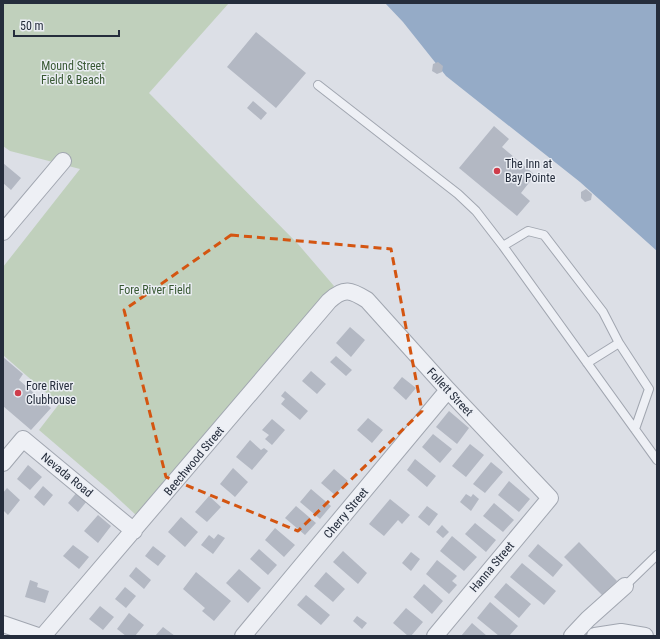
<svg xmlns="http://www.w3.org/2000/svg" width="660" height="639" viewBox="0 0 660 639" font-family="'Roboto Condensed',sans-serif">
	<rect width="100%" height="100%" fill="#dcdfe6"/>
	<path fill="#c0d0bc" d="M3,3h226l-80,90 149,151 36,42 -149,176 -48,54 -28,-26 -70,-60 20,-26 -56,-49v-88l77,-98 -70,-18 -7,-5z"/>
	<path fill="#95abc7" d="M385,3h272v248l-77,-69 -134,-106 -43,-54z"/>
	<path fill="#b3b8c3" d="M256,32l50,41 -30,35 -49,-41z
		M438,62l5,4 -1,6 -5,2 -5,-3 1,-7z
		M253,101l14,12 -6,7 -14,-12z
		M494,126l15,13 -7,8 33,28 -14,18 9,8 -13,15 -58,-48z
		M3,163l18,15 -10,12 -8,-7z
		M586,189l6,5 -1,6 -6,2 -4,-4v-6z
		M350,327l15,13 -14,17 -15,-14z
		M336,356l16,14 -6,6 -16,-14z
		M3,357l20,17 -4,6 32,28 -20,22 -28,-24z
		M311,371l15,13 -9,10 -15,-13z
		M402,377l14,11 -10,12 -13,-12z
		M285,391l23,20 -8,9 -19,-16 4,-5 -4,-3z
		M449,411l20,17 -12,16 -21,-17z
		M368,418l15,12 -11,13 -15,-13z
		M272,419l13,11 -13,15 -7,-6 4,-4 -7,-5z
		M433,434l19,15 -12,14 -18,-16z
		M250,440l11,10 3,-2 4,3 -16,19 -16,-13z
		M470,444l14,11 -18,22 -14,-11z
		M415,459l21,17 -9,11 -20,-17z
		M491,462l12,10 -18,21 -12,-9z
		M28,465l14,12 -12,13 -13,-11z
		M233,468l15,14 -13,15 -15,-13z
		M334,469l14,12 -13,14 -14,-12z
		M509,481l21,18 -11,13 -21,-17z
		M43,486l10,9 -9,11 -10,-9z
		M7,488l13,12 -12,15 -5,-5v-17z
		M311,489l20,17 -11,13 -20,-17z
		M77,492l10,9 -9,11 -10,-9z
		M466,494l5,3 2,-3 6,5 -8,12 -11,-9z
		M209,496l12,11 -14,15 -12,-10z
		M390,499l20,16 -8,9 -4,-4 -14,16 -15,-12z
		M494,503l20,17 -11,12 -20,-16z
		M296,506l20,17 -11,12 -20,-17z
		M427,506l11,8 -9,12 -11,-9z
		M98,515l13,11 -13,17 -14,-12z
		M181,517l17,15 -13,15 -17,-15z
		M475,523l21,17 -10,12 -21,-18z
		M442,525l7,7 -6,6 -7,-6z
		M275,528l20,17 -11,12 -19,-17z
		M218,534l7,4 -12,16 -12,-9 8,-10 5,4z
		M452,536l25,21 -13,14 -24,-20z
		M579,542l38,39 -15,14 -38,-38z
		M538,544l25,21 -10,12 -25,-21z
		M73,545l16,12 -10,12 -16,-13z
		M153,546l13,10 -8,10 -13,-10z
		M259,549l18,16 -9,10 -18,-16z
		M343,551l24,22 -9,11 -25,-22z
		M411,552l9,7 -9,12 -9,-8z
		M437,560l20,16 -5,5 5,4 -8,9 -23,-20z
		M522,563l34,28 -12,14 -34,-28z
		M136,567l15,13 -7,9 -15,-13z
		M239,569l22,19 -13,15 -22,-20z
		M196,572l35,29 -17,20 -12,-10 3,-3 -22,-19z
		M326,572l19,17 -12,13 -19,-16z
		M30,580l8,3 -1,4 12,4 -4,12 -20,-6z
		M506,583l25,21 -12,14 -25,-21z
		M424,584l19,17 -11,13 -19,-17z
		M125,587l11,9 -10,12 -11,-9z
		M306,595l24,20 -9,10 -24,-20z
		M490,602l28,24 -9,10h-10l-22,-18z
		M100,606l14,11 -11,13 -14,-11z
		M406,608l17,14 -12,14h-3l-15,-13z
		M129,613l15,12 -9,11h-9l-9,-7z
		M357,616l10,7 -5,6 -9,-8z
		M472,623l15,13h-26z
		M163,627l12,9h-20z"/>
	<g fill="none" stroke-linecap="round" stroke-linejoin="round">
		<g stroke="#a1a6b0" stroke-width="10">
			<path id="service" d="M318,85l140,109 18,17 27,35 154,214
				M503,246l25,-15 16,4 59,77 16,31
				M587,363l32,-20 30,46 -14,40
				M625,586l32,-31"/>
		</g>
		<g stroke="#a1a6b0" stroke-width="18">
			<path id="minor" d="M3,232l60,-71
				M3,463l20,-24 111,92
				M3,624l35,12
				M43,636l286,-335c15,-14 22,-11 38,-1l81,90 102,108 -115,138
				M243,636l205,-246
				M572,636l16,-17 37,-33
				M595,636l26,-4 24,4"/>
		</g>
		<use href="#service" stroke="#eef0f5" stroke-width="8"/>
		<use href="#minor" stroke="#eef0f5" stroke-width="16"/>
	</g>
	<path fill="none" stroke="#d45511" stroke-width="3" stroke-dasharray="8 5" stroke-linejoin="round" d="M231,235l160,14 31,162 -124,120 -132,-54 -42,-167z"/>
	<g fill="#cf3d4b" stroke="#ebeef4" stroke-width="1.5">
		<circle cx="497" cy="171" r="4"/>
		<circle cx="18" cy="393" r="4"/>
	</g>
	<g text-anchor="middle" stroke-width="3" stroke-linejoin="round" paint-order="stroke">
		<g font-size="12" fill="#385833" stroke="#ebeef4">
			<text x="73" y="70">Mound Street<tspan x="73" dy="14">Field &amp; Beach</tspan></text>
			<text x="155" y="294">Fore River Field</text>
		</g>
		<g font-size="12" fill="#252d3c" stroke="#ebeef4" text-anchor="start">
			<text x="505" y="168">The Inn at<tspan x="505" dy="14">Bay Pointe</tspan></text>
			<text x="26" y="390">Fore River<tspan x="26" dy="14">Clubhouse</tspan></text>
		</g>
		<g font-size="12" fill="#252d3c" stroke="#ebeef4">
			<text transform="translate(450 392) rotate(47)" y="4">Follett Street</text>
			<text transform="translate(194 461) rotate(-50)" y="4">Beechwood Street</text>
			<text transform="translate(67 475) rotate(39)" y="4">Nevada Road</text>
			<text transform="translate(346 513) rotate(-50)" y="4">Cherry Street</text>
			<text transform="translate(492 567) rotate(-50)" y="4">Hanna Street</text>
		</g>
	</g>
	<rect width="660" height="639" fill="none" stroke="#252d3c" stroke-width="8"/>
	<path d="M14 30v6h105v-6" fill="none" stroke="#252d3c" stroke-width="2"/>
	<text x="20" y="30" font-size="12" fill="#252d3c" stroke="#ebeef4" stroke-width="3" paint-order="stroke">50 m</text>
</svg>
